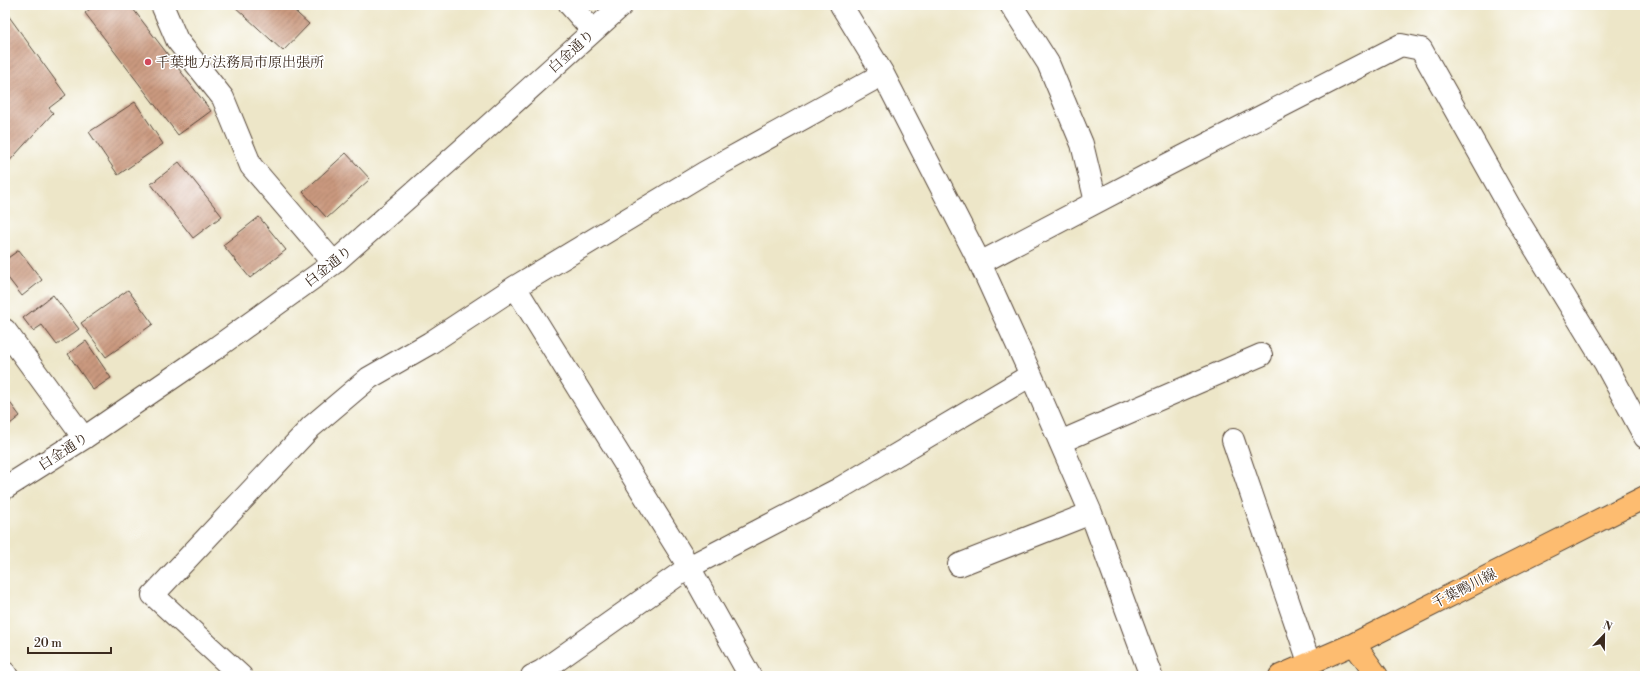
<svg xmlns="http://www.w3.org/2000/svg" width="1650" height="681" viewBox="0 0 1650 681" font-family="'Libre Bodoni','Noto Serif JP',serif">
	<defs>
		<pattern id="building-hatch" width="6" height="6" patternUnits="userSpaceOnUse"><rect width="6" height="6" fill="#ca997f"/><path d="M-1 1l2-2M0 6l6-6M5 7l2-2" fill="none" stroke="#a57d67"/></pattern>
	</defs>
	<rect width="100%" height="100%" fill="#fff"/>
	<filter id="ink" filterUnits="userSpaceOnUse"><feTurbulence type="fractalNoise" baseFrequency=".025" numOctaves="2"/><feDisplacementMap in="SourceGraphic" scale="8" xChannelSelector="R" yChannelSelector="G"/><feConvolveMatrix kernelMatrix="1 2 1 2 8 2 1 2 1" color-interpolation-filters="sRGB"/></filter>
	<filter id="wash" filterUnits="userSpaceOnUse"><feTurbulence type="fractalNoise" baseFrequency=".012" numOctaves="4" result="noise"/><feDisplacementMap in="SourceGraphic" scale="16" xChannelSelector="R" yChannelSelector="G"/><feGaussianBlur stdDeviation="0.9" result="paint"/><feColorMatrix in="noise" values="0 0 0 0 0 0 0 0 0 0 0 0 0 0 0 0 0 1.4 0 .05"/><feComposite in="paint" operator="in"/></filter>
	<g filter="url(#wash)">
		<rect width="100%" height="100%" fill="#ede6c8"/>
		<g id="blocks">
			<path fill="url(#building-hatch)" d="M95,5h35l81,106 -33,24 -93,-122z
				M233,5h55l21,19 -26,27z
				M5,11l61,84 -17,13 4,5 -48,53z
				M135,102l28,42 -45,31 -29,-43z
				M346,153l24,26 -43,39 -24,-26z
				M179,162l43,54 -29,22 -42,-54z
				M259,217l27,33 -36,28 -27,-33z
				M19,250l23,30 -20,16 -17,-22v-14z
				M128,290l25,34 -47,33 -25,-34z
				M53,295l26,34 -22,16 -15,-20 -9,6 -10,-13z
				M86,341l25,37 -18,12 -25,-36z
				M5,396l15,20 -15,12z"/>
		</g>
	</g>
	<g filter="url(#ink)">
		<use href="#blocks" fill-opacity="0" stroke="#564638" stroke-width="1"/>
		<g fill="none" stroke-linecap="round" stroke-linejoin="round">
			<g stroke="#564638" stroke-width="24">
				<path id="minor" d="M162,5l15,35 46,58 28,68 83,97
					M570,5l23,26
					M841,5l42,69 97,189 51,112 60,138 60,163
					M1011,5l37,58 34,81 14,58
					M980,263l183,-96 238,-122 20,4 90,160 94,154 40,74
					M515,287l174,280 61,109
					M5,330l79,108
					M1233,440l76,222
					M1060,442l201,-87
					M5,488l79,-50 129,-88 121,-87 130,-115 158,-143
					M959,565l132,-52
					M5,673l2,3
					M241,676l-88,-81 158,-168 58,-49 61,-35 85,-56 189,-114 179,-99
					M532,676l10,-5 147,-104 148,-77 194,-115"/>
			</g>
			<g stroke="#564638" stroke-width="24">
				<path id="major" d="M1354,644l23,32
					M1280,676l74,-32 291,-147"/>
			</g>
			<use href="#minor" stroke="#fff" stroke-width="22"/>
			<use href="#major" stroke="#fdbc6f" stroke-width="22"/>
		</g>
	</g>
	<circle fill="#d1495b" stroke="#fff" stroke-width="1.5" cx="148" cy="62" r="4"/>
	<g text-anchor="middle" stroke-width="3" stroke-linejoin="round" paint-order="stroke">
		<g font-size="14" fill="#3b2a1e" stroke="#fff">
			<text transform="translate(571 51) rotate(-42)" y="5">白金通り</text>
			<text transform="translate(328 266) rotate(-38)" y="5">白金通り</text>
			<text transform="translate(63 451) rotate(-33)" y="5">白金通り</text>
			<text transform="translate(1464 588) rotate(-27)" y="5">千葉鴨川線</text>
		</g>
		<g font-size="14" fill="#3b2a1e" stroke="#fff" text-anchor="start">
			<text x="156" y="67">千葉地方法務局市原出張所</text>
		</g>
	</g>
	<rect width="1650" height="681" fill="none" stroke="#fff" stroke-width="20"/>
	<g transform="translate(1604 635) rotate(22)" stroke="#ffffff" stroke-width="3" paint-order="stroke">
	<path d="M0-3L7 15L0 10L-7 15Z" fill="#3b2a1e"/>
	<text y="-6" font-size="11" font-weight="bold" text-anchor="middle" fill="#3b2a1e">N</text>
	</g>
	<path d="M28 647v6h83v-6" fill="none" stroke="#3b2a1e" stroke-width="2"/>
	<text x="34" y="647" font-size="12" fill="#3b2a1e" stroke="#ffffff" stroke-width="3" paint-order="stroke">20 m</text>
</svg>
